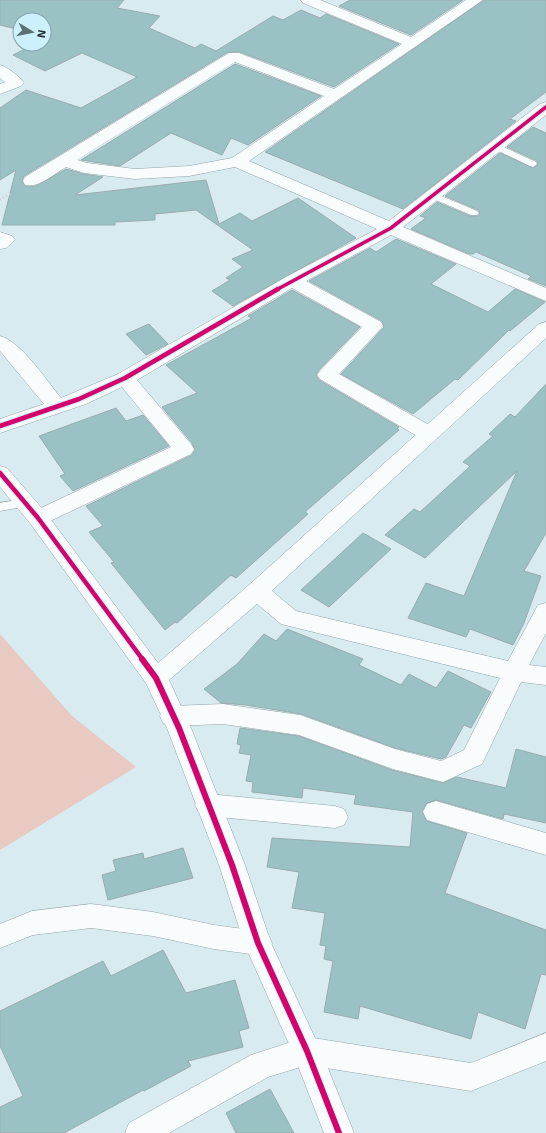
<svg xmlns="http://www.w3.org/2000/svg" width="546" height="1133" viewBox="0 0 546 1133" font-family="'Exo 2',sans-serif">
	<rect width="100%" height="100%" fill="#d8ebf0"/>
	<path fill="#e8cac2" d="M0,634l72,82 64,51 -136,83z"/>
	<path fill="#9ac2c5" stroke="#9aabad" d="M0,0h124l-7,8 43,8 -11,12 46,20 6,-4 15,7 57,-35 10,4 18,-10 19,8 6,-4 73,30 -65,43 -94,-35h-12l-204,124 -2,4 3,6h11l30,-17 18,5 19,3 -28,18 131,-15 13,44 21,-11 12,8 46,-23 58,40 -123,68 -21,-15 18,-11 -4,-2 17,-11 -11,-8 21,-9 -57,-40 -41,4v6l-40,2v3h-113l14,-55 -16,10v-72l26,-18 55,18 56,-31 -55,-24 -37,18 -32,-16 22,-11h9v-4l8,-4 -8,-2v-14h-24v10l-20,-5z
		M350,0h113l-52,35 -72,-29z
		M484,0h62v92l-36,27 6,2 -113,88 -138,-57z
		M235,64l86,32 -73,49 -17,-7 -9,17 -51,-22 -51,33 -39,-6z
		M533,127l13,6v153l-18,-7 3,-3 -55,-24 -3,2h-4l-58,-25 15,-11 -6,-2 17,-14 33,14h8l2,-3 -2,-3 -33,-14 55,-43 33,15 5,-3 -1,-4 -30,-14z
		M396,239l60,25 -25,20 57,28 27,-23 30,13 -35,29 -1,-1 -51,50 -3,-1 -42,35 -72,-40 43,-47 -2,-6 -73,-40 61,-33 6,4z
		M292,290l68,37 -41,43 -3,5 3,5 80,47 -2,2 2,1 -94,82 3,2 -72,64 -5,-3 -54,48 -2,-1 -10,8 -54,-67 3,-1 -25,-30 14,-6 -17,-20 106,-51 3,-5 -3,-7 -30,-36 35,-14 -31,-28 86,-47 -4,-2z
		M149,324l19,20 -22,11 -20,-21z
		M546,384v149l-22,38 17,5 -17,47 -11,22 -43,-16 -4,8 -58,-19 18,-35 38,13 53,-125 -92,87 -40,-23 29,-26 6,3 46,-42 4,-4 -7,-4 30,-26 -4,-2 21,-20 5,3z
		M116,408l10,13 17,-6 26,31 -96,45 -13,-15 5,-2 -26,-38z
		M363,533l28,16 -62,58 -28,-17z
		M287,629l76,30 -4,6 42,20 8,-11 27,14 12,-17 43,21 -20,36 -7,-3 -18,32 -5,2 -46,-11 -94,-34 -55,-9 -25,-2 -17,-14 33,-25 27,-30 12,7z
		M240,728l59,8 93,34 51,13 14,-6 49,11 10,-39 30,8v66l-42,-9 -1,5 -67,-19 -9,3 -5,8 5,10 40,12 -22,60 101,37v45l-5,-1 -16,55 -47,-17 -7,27 -111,-33 -2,13 -34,-7 9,-51 -9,-2 2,-13 -6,-1 5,-32 -33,-5 7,-36 -32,-5 5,-29 138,9 3,-35 -59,-8 2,-9 -53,-7 -1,10 -50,-6 1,-10 -7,-1 5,-26 -12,-2 2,-8 -4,-1z
		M183,848l10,30 -85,22 -6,-25 14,-4 -3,-11 30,-7 1,6z
		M163,950l23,43 49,-13 14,48 -10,3 4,16 -55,14 3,5 -47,25 -1,-1 -79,43h-64v-26l23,-11 -23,-50v-35l103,-50 8,15z
		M270,1089l24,44h-58l-10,-20z"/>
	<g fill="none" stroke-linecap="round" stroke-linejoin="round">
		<g stroke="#93a4a7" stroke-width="1">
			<path id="service" d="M495,143l41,19 1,2 -4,3 -3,-1 -38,-18v-4z
				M432,192l45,19 2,2 -2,2h-6l-42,-18 -2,-2z
				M24,499l6,4 -2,3 -28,5v-8z"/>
		</g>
		<g stroke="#93a4a7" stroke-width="1">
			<path id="minor" d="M301,0h19l91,37 55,-37h17l-234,161 140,60 151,-117 6,-2v13l-143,112 143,61v13l-155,-66 -85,46 75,41 2,4 -44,48 97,55 3,5 -3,5 -7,2 -7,-2 -102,-60 -3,-4 3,-4 42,-44 -70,-39 -155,92 54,64 3,5 -3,5 -145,69 -8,3 -8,-3 -3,-5 3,-5 141,-66 -49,-60 -36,17 -86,29v-14l44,-15 -44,-53v-15c22,6 46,44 61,62l57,-24 168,-97 91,-48 -142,-62 -46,9 -54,3 -51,-6 -18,-6c-12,7 -27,21 -41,18l-2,-4 2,-4 204,-124h10l95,36 68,-45 -99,-41zM235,62l89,34 -92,62 -43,8 -54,3 -48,-6 -10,-3z
				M0,65c9,3 19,11 24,18l-3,3 -21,8v-10l5,-2 -5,-4z
				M0,232l12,4 3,4 -9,8 -6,1z
				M257,583l8,2 31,26 212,50 30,-56 8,-2v30l-17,32 17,2v18l-25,-3 -39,82 -39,18 -50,-13 -94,-34 -76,-11 -51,2 -9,-3 -3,-7 3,-7 9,-3 51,-2 77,11 95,34 46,12 23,-11 36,-72 -219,-54 -32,-27 -3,-6 3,-6z
				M208,794l127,12 9,3 4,8 -4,8 -9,3 -127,-12 -9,-3 -4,-8 4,-8z
				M436,801l110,32v22l-119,-35 -4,-8 4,-8z
				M91,904l62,8 61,13 44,6 10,3 4,9 -4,9 -10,3 -44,-6 -61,-13 -62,-8 -58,7 -33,13v-24l32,-13z
				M546,1033v28l-75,30 -164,-26 -39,12 -99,56h-44l4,-10 122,-68 56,-18 164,26z"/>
		</g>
		<g stroke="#93a4a7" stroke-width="1">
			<path id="tertiary" d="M546,322v16l-281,259 -96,83 22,48 54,137 26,78 50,108 33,82h-30l-31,-80 -49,-110 -25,-78 -52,-137 -21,-45 -116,-160 -30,-36v-21l7,2 39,45 112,150 91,-78 290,-261z"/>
		</g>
		<path stroke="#cfd4d6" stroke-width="2" stroke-dasharray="1.5 2" stroke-linecap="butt" d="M0,200l11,-7"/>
		<use href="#service" fill="#f9fcfd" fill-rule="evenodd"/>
		<use href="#minor" fill="#f9fcfd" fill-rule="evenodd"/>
		<use href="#tertiary" fill="#f9fcfd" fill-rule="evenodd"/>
		<g stroke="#cdf1fb" stroke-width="5.5">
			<path id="cycleway-far2" d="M276,290l115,-62 155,-121"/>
		</g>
		<g stroke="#cdf1fb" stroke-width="7">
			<path id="cycleway-far1" d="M0,426l79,-27 46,-21 153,-89
				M0,473l38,45 105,142"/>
		</g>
		<g stroke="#cdf1fb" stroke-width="8">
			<path id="cycleway" d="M142,659l14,19 23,50 53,137 26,78 49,108 32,82"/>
		</g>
		<use href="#cycleway-far2" stroke="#d6006c" stroke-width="3.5"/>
		<use href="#cycleway-far1" stroke="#d6006c" stroke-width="4.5"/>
		<use href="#cycleway" stroke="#d6006c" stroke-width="6"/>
	</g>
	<g transform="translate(32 32) rotate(100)"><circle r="19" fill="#cdf1fb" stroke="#85a2aa"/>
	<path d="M0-3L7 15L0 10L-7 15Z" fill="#5c6f74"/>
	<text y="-6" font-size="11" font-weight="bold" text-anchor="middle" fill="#1a2c31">N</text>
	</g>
</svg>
